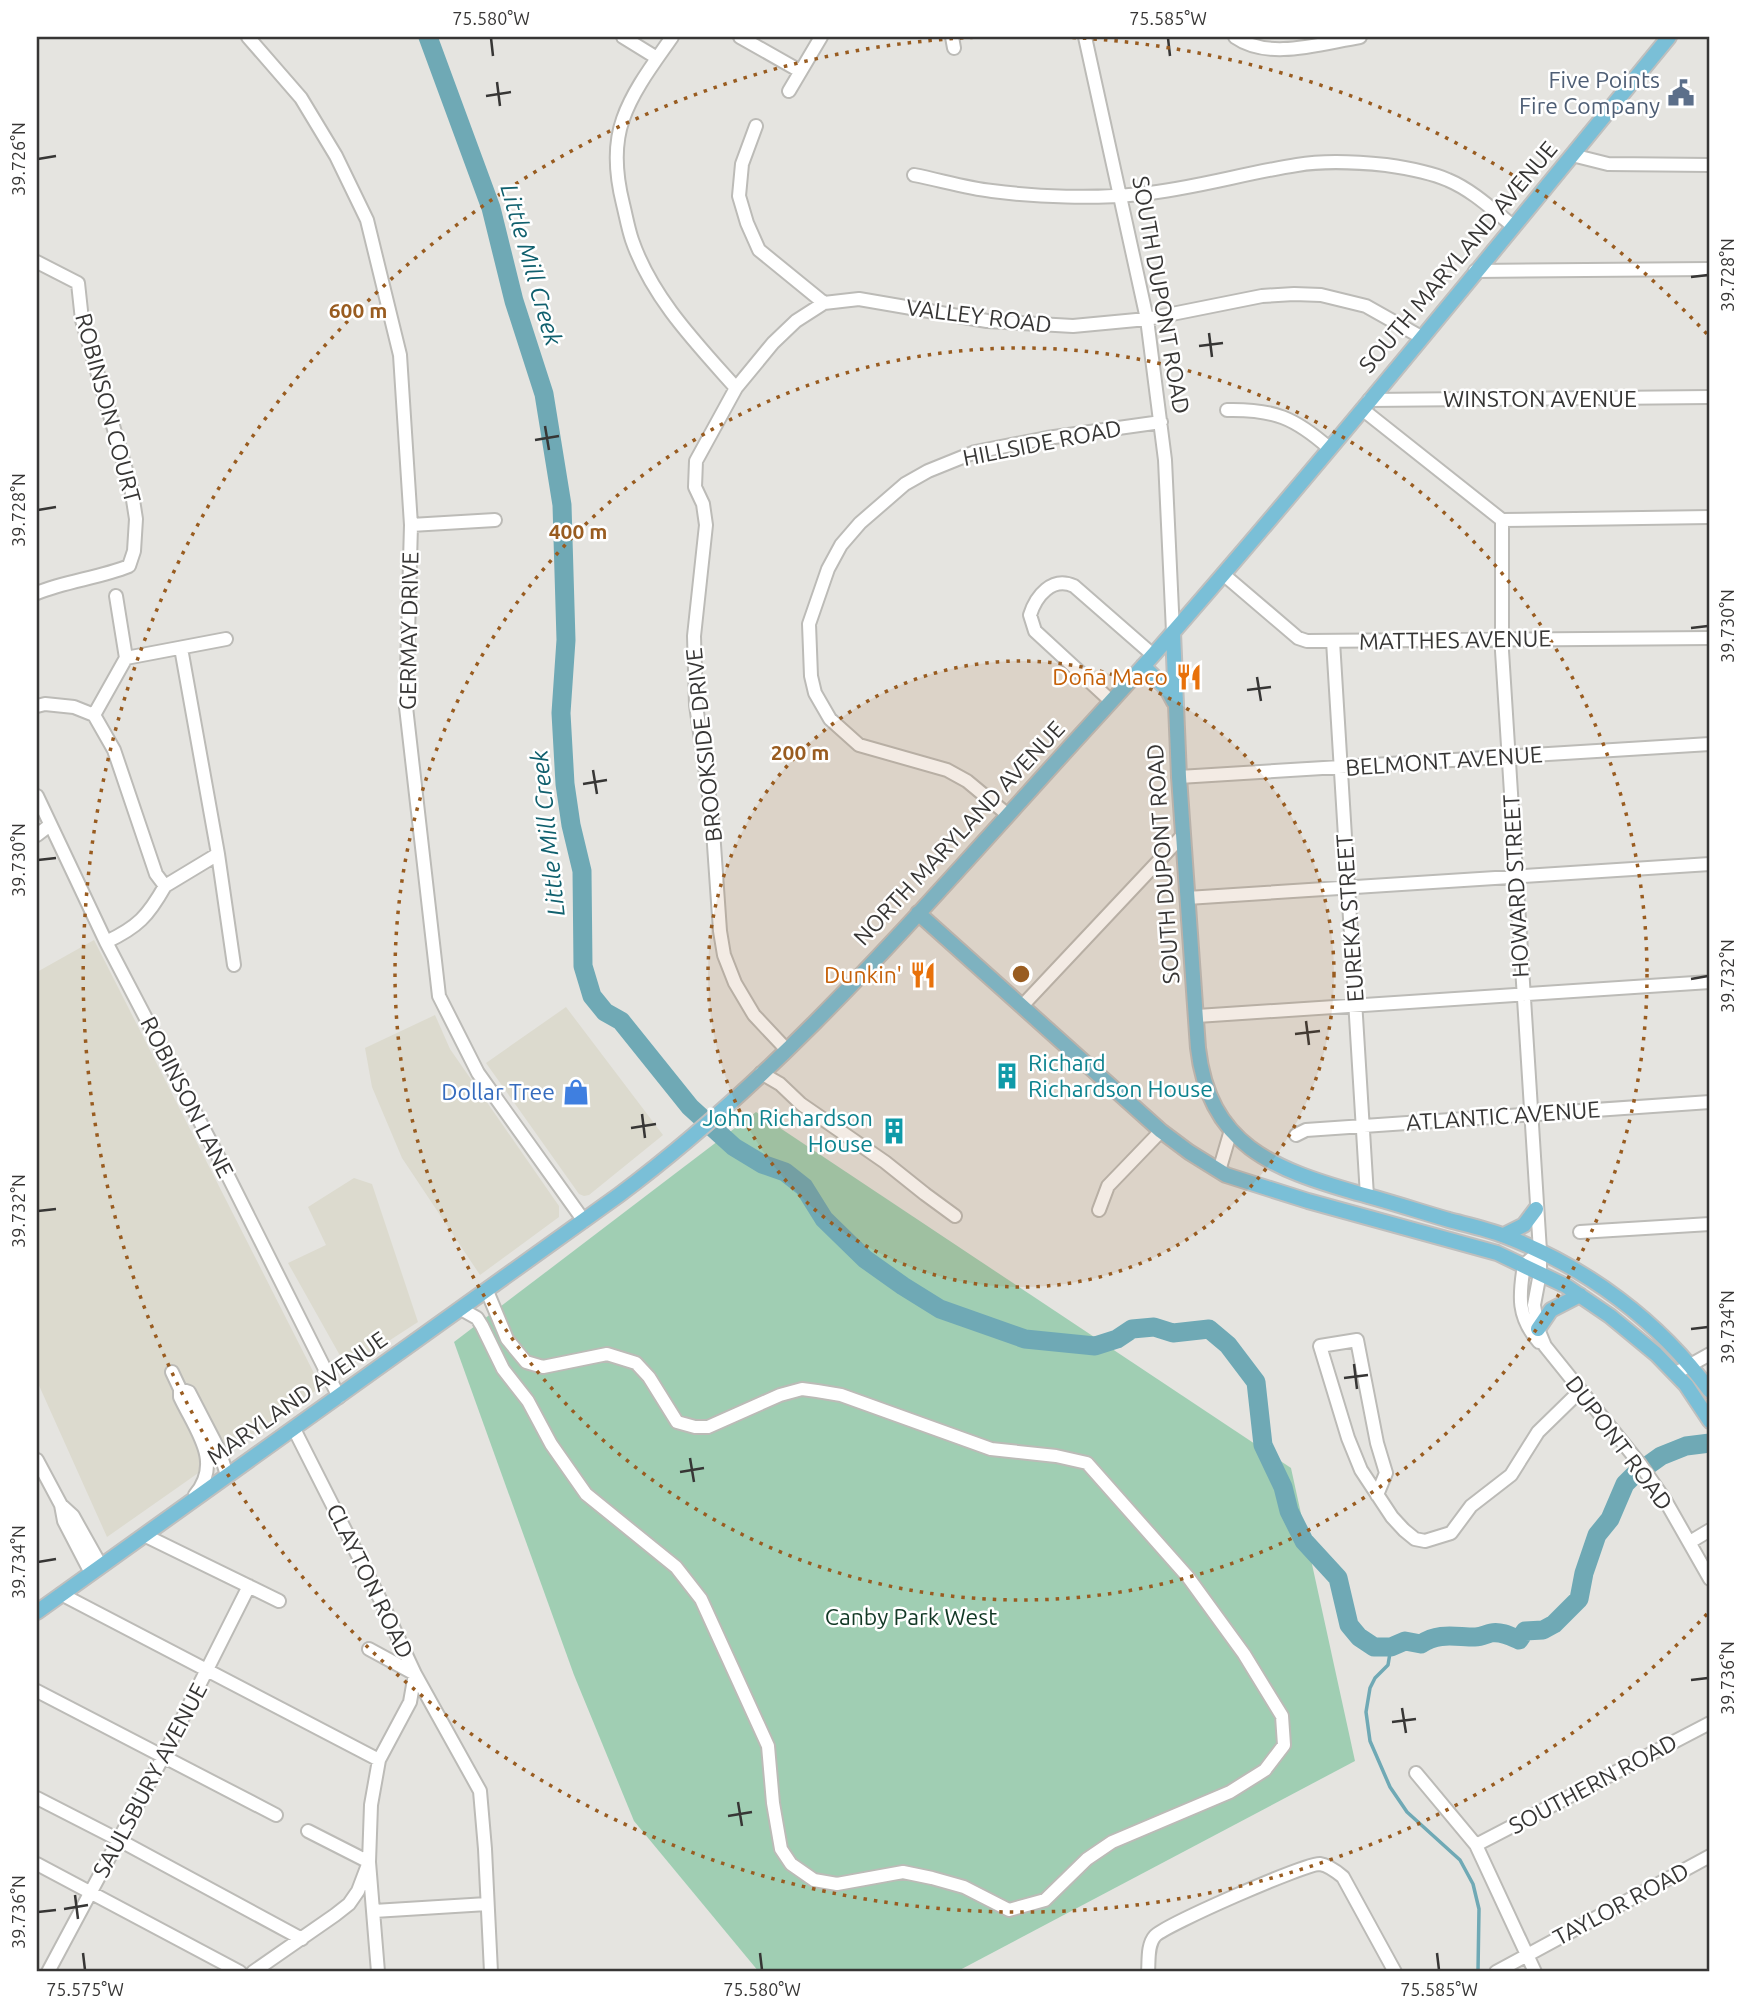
<svg xmlns="http://www.w3.org/2000/svg" width="1747" height="2009" viewBox="0 0 1747 2009" font-family="Ubuntu,sans-serif">
	<rect width="100%" height="100%" fill="#e5e4e0"/>
	<path fill="#dcdace" d="M94,940l227,447 -214,150 -70,-156v-409z
		M566,1007l97,128 -74,60 -5,1 -5,-2 -93,-131z
		M435,1015l15,34 109,157v11l-79,58 -78,-117 -30,-71 -7,-39z
		M354,1178l18,6 46,138 -71,46 -59,-105 38,-18 -18,-38z"/>
	<path fill="#a0ceb3" d="M756,1112l535,356 64,293 -399,211h-197l-125,-151 -60,-146 -120,-333z"/>
	<g fill="none" stroke-linecap="round" stroke-linejoin="round">
		<path stroke="#6fa9b5" stroke-width="3.5" d="M1391,1647l-3,18 -13,13 -5,10 -4,24 4,29 20,46 17,25 53,48 13,24 6,25 -1,62"/>
		<path stroke="#6fa9b5" stroke-width="19" d="M428,37l63,171 23,93 30,93 18,111 4,135 -5,73 4,71 6,41 11,46 1,95 9,30 13,16 16,9 69,86 44,40 28,17 23,8 19,15 20,32 41,40 38,27 37,23 85,30 70,7 22,-7 15,-10 22,-2 19,6 36,-4 19,16 28,37 7,63 20,42 6,24 15,30 34,37 11,47 10,12 15,10h17l14,-6 16,3c18,-12 34,-7 54,-7 7,0 11,-3 16,-4 10,-2 19,3 28,7l6,-9 18,-1 11,-6 25,-25 5,-26 13,-38 13,-16 15,-35 8,-8 28,-20 25,-10 24,-3"/>
		<g stroke="#bcbbb7" stroke-width="16">
			<path id="minor" d="M248,37l53,61 35,58 31,64 33,135 11,170 -5,182 33,289 39,77 106,148
				M623,37l34,21
				M672,37c-18,26 -39,53 -49,82 -10,28 -7,57 0,85 3,12 5,24 9,36 20,58 64,103 104,148
				M740,37l60,34
				M952,37l2,11
				M1085,37l62,282 18,141 8,172
				M1235,37c34,24 87,6 125,0
				M789,91l32,-54
				M756,126l-14,38 -3,32 8,27 12,27 65,53 35,-4 128,22 86,5 74,-7 115,-23 32,-2 27,1 45,11 55,31
				M1572,155l36,9 102,1
				M914,175c26,5 52,13 78,16 46,6 102,8 148,3 53,-5 104,-21 157,-29 29,-5 60,-3 89,0 21,3 44,7 62,15 24,10 45,30 65,46
				M37,262l41,21 4,37 49,167 5,32 -2,32 -5,15c-30,12 -63,15 -92,27
				M1475,271l235,-2
				M1369,400l341,-3
				M1362,409l140,111 208,-3
				M1227,410c47,-1 68,8 102,38
				M1502,520v131l38,600v22l-6,32 4,24 7,17 95,118 25,36 45,79
				M411,525l84,-5
				M1223,574l75,64 9,3 403,-3
				M1333,641l34,555
				M181,648l37,206 16,111
				M126,658l100,-19
				M1111,701l-76,-70 -5,-16c6,-19 22,-39 44,-29l79,69
				M37,706l8,-2 29,3 20,8 20,35 42,124 9,12c-17,30 -27,41 -59,56
				M94,715l32,-57 -10,-62
				M1179,777l531,-33
				M37,796l69,146 113,216 120,239
				M1008,815l-41,-34 -20,-11 -88,-25 -29,-26 -15,-26 -4,-17 -2,-52 19,-55 13,-24 19,-22 45,-39 23,-13 47,-19 72,-14 114,-16
				M37,835l13,-10
				M165,886l53,-32
				M1187,898l523,-34
				M1023,1005l159,-169
				M1197,1016l513,-34
				M786,1049l-32,-34 -19,-32 -11,-28 -4,-24 -8,-115 -16,-111 -2,-69 12,-111 -3,-21 -8,-17 1,-26 40,-73 37,-45 23,-22 28,-18
				M761,1073l19,11 21,20 84,58 40,32 30,22
				M1296,1135l10,-5 404,-28
				M1219,1171l12,-41
				M1099,1210l9,-24 53,-55
				M1580,1232l130,-8
				M461,1309l16,9 5,8 21,43 25,32 23,43 35,50 90,73 25,32 67,147 5,57 8,46 10,15 23,16 23,4 66,-12 29,6 32,9 45,23 36,-10 42,-41 25,-17 118,-50 35,-22 19,-25 -2,-29 -38,-62 -56,-77 -101,-114 -31,-7 -65,-7 -150,-54 -24,-4 -15,-2 -22,6 -72,32h-13l-18,-5 -28,-45 -13,-14 -29,-9 -64,13 -17,-5 -19,-23 -20,-48
				M1539,1342c-22,-25 -20,-46 -15,-77l16,-14
				M172,1372l8,17v8c16,34 43,65 15,98
				M1676,1373l34,-19
				M180,1389l9,3 30,58 8,25
				M37,1460l24,45 3,16 27,52
				M1377,1495l9,-22 -9,-30 -20,-103 -37,6 28,92 13,32 31,47 12,13 11,9 10,2 26,-8 20,-27 40,-31 27,-43 42,-41
				M61,1505l12,11 28,50
				M144,1535l135,66
				M1690,1542l20,-12
				M61,1594l318,166
				M369,1649l46,25 65,117 5,58 6,123
				M37,1691l239,124
				M1416,1773l60,72 59,127
				M37,1798l82,42 183,99
				M308,1831l61,31 9,110
				M1476,1845l234,-122
				M37,1864l203,108
				M374,1911l113,-7
				M48,1972l116,-217 85,-169
				M253,1972l82,-57 14,-11 9,-13 11,-29 2,-57 8,-45 31,-58 5,-28 -34,-73 -87,-172
				M1148,1972c1,-11 -1,-27 7,-36 10,-11 151,-73 165,-72 8,1 17,8 23,13l52,95
				M1496,1972l214,-116"/>
		</g>
		<g stroke="#bfbfbe" stroke-width="18">
			<path id="major" d="M1173,632l6,145 19,271c11,97 75,121 159,145 31,8 61,18 92,27 19,5 38,9 56,16 81,31 154,85 205,155
				M1143,666l24,23 7,13
				M918,913l243,218 28,21 37,23 82,26 189,52 69,33 44,30 46,38 30,31 24,36
				M1504,1235l20,-10 12,-16
				M1538,1329l13,-19 29,-15
				M37,1612l582,-417c153,-114 281,-261 409,-402 42,-47 85,-93 127,-140 176,-201 345,-410 514,-616"/>
		</g>
		<use href="#minor" stroke="#fff" stroke-width="12"/>
		<use href="#major" stroke="#7abfd7" stroke-width="14"/>
	</g>
	<path fill="none" stroke="#373635" stroke-width="2.5" d="M491,38l2,18M1168,38l2,18M497,82l3,24M486,96l25,-4M38,159l18,-3M1691,277l17,-2M1209,333l3,24M1199,346l24,-3M545,426l4,24M535,440l24,-4M38,510l18,-3M1691,628l17,-2M1257,677l4,24M1247,690l24,-3M593,770l4,24M583,784l24,-4M38,860l18,-2M1691,979l17,-3M1306,1021l3,24M1295,1034l25,-3M642,1114l3,24M631,1128l25,-4M38,1211l18,-2M1691,1329l17,-2M1354,1364l3,25M1344,1378l24,-3M690,1458l4,24M680,1472l24,-4M38,1562l18,-3M1691,1680l17,-2M1402,1708l4,25M1392,1722l24,-3M738,1802l4,24M728,1816l24,-4M75,1895l3,24M64,1909l24,-4M38,1912l18,-2M83,1953l2,17M760,1953l2,17M1437,1953l2,17"/>
	<circle cx="1021" cy="974" r="313" fill="#995c20" fill-opacity=".12"/>
	<g fill="none" stroke="#995c20" stroke-width="3.5" stroke-dasharray="3.5 7">
		<circle cx="1021" cy="974" r="313"/>
		<circle cx="1021" cy="974" r="626"/>
		<path d="M1707 1614A938 938 0 1 1 980 37M1062 37A938 938 0 0 1 1707 334"/>
	</g>
	<defs>
		<g id="civic-bare" transform="scale(2.1)"><path d="M-.6-6.5H3V-4.5H.6V-3L4-1V1h2V6H-6V1h2V-1L-.6-3ZM-1.2 2.5V6h2.4V2.5Z" fill="#5c6f8a" stroke="#fff" stroke-width="2.5" paint-order="stroke"/></g>
		<g id="restaurant-bare" transform="scale(2.1)"><path d="M-5-6h1v4h1v-4h1v4h1v-4h1v5L-1.5 .5V6h-2V.5L-5-1ZM5-6V6H3V1.5H1.5Q1.5-4 5-6Z" fill="#e8710a" stroke="#fff" stroke-width="2.5" paint-order="stroke"/></g>
		<g id="building-bare" transform="scale(2.1)"><path d="M-4-6H4V6H1V3H-1V6H-4ZM-2.5-4.3h1.7v1.8h-1.7ZM.8-4.3h1.7v1.8H.8ZM-2.5-1h1.7V.8h-1.7ZM.8-1h1.7V.8H.8Z" fill="#0f9aa8" stroke="#fff" stroke-width="2.5" paint-order="stroke"/></g>
		<g id="shop-bare" transform="scale(2.1)"><path d="M-5-2.5h2.3a2.7 3.5 0 0 1 5.4 0H5L5.5 6h-11ZM-1.5-2.5h3a1.5 2.3 0 0 0-3 0Z" fill="#3f7fe0" stroke="#fff" stroke-width="2.5" paint-order="stroke"/></g>
	</defs>
	<g fill-rule="evenodd">
		<use href="#civic-bare" x="1681" y="93"/>
		<use href="#restaurant-bare" x="1189" y="677"/>
		<use href="#restaurant-bare" x="923" y="975"/>
		<use href="#building-bare" x="1007" y="1076"/>
		<use href="#shop-bare" x="576" y="1092"/>
		<use href="#building-bare" x="894" y="1131"/>
	</g>
	<g text-anchor="middle" stroke-width="5" stroke-linejoin="round" paint-order="stroke">
		<g font-size="23" fill="#4e5e75" stroke="#fff" text-anchor="end">
			<text x="1660" y="88">Five Points<tspan x="1660" dy="26">Fire Company</tspan></text>
		</g>
		<g font-size="23" fill="#373635" stroke="#fff">
			<text transform="translate(1458 257) rotate(-50)" y="8">SOUTH MARYLAND AVENUE</text>
			<text transform="translate(1161 295) rotate(80)" y="8">SOUTH DUPONT ROAD</text>
			<text transform="translate(979 316) rotate(7)" y="8">VALLEY ROAD</text>
			<text x="1540" y="407">WINSTON AVENUE</text>
			<text transform="translate(108 408) rotate(75)" y="8">ROBINSON COURT</text>
			<text transform="translate(1042 443) rotate(-11)" y="8">HILLSIDE ROAD</text>
			<text transform="translate(409 631) rotate(-89)" y="8">GERMAY DRIVE</text>
			<text transform="translate(1455 640) rotate(-1)" y="8">MATTHES AVENUE</text>
			<text transform="translate(704 745) rotate(-96)" y="8">BROOKSIDE DRIVE</text>
			<text transform="translate(1444 761) rotate(-4)" y="8">BELMONT AVENUE</text>
			<text transform="translate(959 833) rotate(-47)" y="8">NORTH MARYLAND AVENUE</text>
			<text transform="translate(1163 864) rotate(-94)" y="8">SOUTH DUPONT ROAD</text>
			<text transform="translate(1516 886) rotate(-93)" y="8">HOWARD STREET</text>
			<text transform="translate(1350 918) rotate(-94)" y="8">EUREKA STREET</text>
			<text transform="translate(187 1097) rotate(63)" y="8">ROBINSON LANE</text>
			<text transform="translate(1503 1116) rotate(-4)" y="8">ATLANTIC AVENUE</text>
			<text transform="translate(297 1398) rotate(-35)" y="8">MARYLAND AVENUE</text>
			<text transform="translate(1619 1443) rotate(53)" y="8">DUPONT ROAD</text>
			<text transform="translate(370 1581) rotate(64)" y="8">CLAYTON ROAD</text>
			<text transform="translate(150 1780) rotate(-62)" y="8">SAULSBURY AVENUE</text>
			<text transform="translate(1593 1784) rotate(-28)" y="8">SOUTHERN ROAD</text>
			<text transform="translate(1621 1904) rotate(-28)" y="8">TAYLOR ROAD</text>
		</g>
		<g font-size="23" fill="#c56008" stroke="#fff" text-anchor="end">
			<text x="1168" y="685">Doña Maco</text>
			<text x="902" y="983">Dunkin'</text>
		</g>
		<g font-size="23" fill="#0d838f" stroke="#fff" text-anchor="start">
			<text x="1028" y="1071">Richard<tspan x="1028" dy="26">Richardson House</tspan></text>
			<text x="873" y="1126" text-anchor="end">John Richardson<tspan x="873" dy="26">House</tspan></text>
		</g>
		<g font-size="23" fill="#366cbe" stroke="#fff" text-anchor="end">
			<text x="555" y="1100">Dollar Tree</text>
		</g>
		<g font-size="23" fill="#123825" stroke="#fff">
			<text x="911" y="1625">Canby Park West</text>
		</g>
		<g font-size="24" font-style="italic" fill="#10606e" stroke="#fff">
			<text transform="translate(531 265) rotate(74)" y="8">Little Mill Creek</text>
			<text transform="translate(548 833) rotate(-96)" y="8">Little Mill Creek</text>
		</g>
	</g>
	<circle cx="1021" cy="974" r="10" fill="#995c20" stroke="#fff" stroke-width="3.5"/>
	<g font-size="21" text-anchor="middle" font-weight="bold" fill="#995c20" stroke="#fff" stroke-width="5" stroke-linejoin="round" paint-order="stroke">
		<text x="358" y="318">600 m</text>
		<text x="578" y="539">400 m</text>
		<text x="800" y="760">200 m</text>
	</g>
	<rect width="1747" height="2009" fill="none" stroke="#ffffff" stroke-width="77"/>
	<rect x="38" y="38" width="1670" height="1932" fill="none" stroke="#373635" stroke-width="2.5"/>
	<g font-size="18" text-anchor="middle" fill="#373635">
		<text x="491" y="25">75.580°W</text>
		<text x="1168" y="25">75.585°W</text>
		<text transform="translate(19 159) rotate(-90)" y="6">39.726°N</text>
		<text transform="translate(1728 275) rotate(-90)" y="6">39.728°N</text>
		<text transform="translate(19 510) rotate(-90)" y="6">39.728°N</text>
		<text transform="translate(1728 626) rotate(-90)" y="6">39.730°N</text>
		<text transform="translate(19 860) rotate(-90)" y="6">39.730°N</text>
		<text transform="translate(1728 976) rotate(-90)" y="6">39.732°N</text>
		<text transform="translate(19 1211) rotate(-90)" y="6">39.732°N</text>
		<text transform="translate(1728 1327) rotate(-90)" y="6">39.734°N</text>
		<text transform="translate(19 1562) rotate(-90)" y="6">39.734°N</text>
		<text transform="translate(1728 1678) rotate(-90)" y="6">39.736°N</text>
		<text transform="translate(19 1912) rotate(-90)" y="6">39.736°N</text>
		<text x="85" y="1996">75.575°W</text>
		<text x="762" y="1996">75.580°W</text>
		<text x="1439" y="1996">75.585°W</text>
	</g>
</svg>
